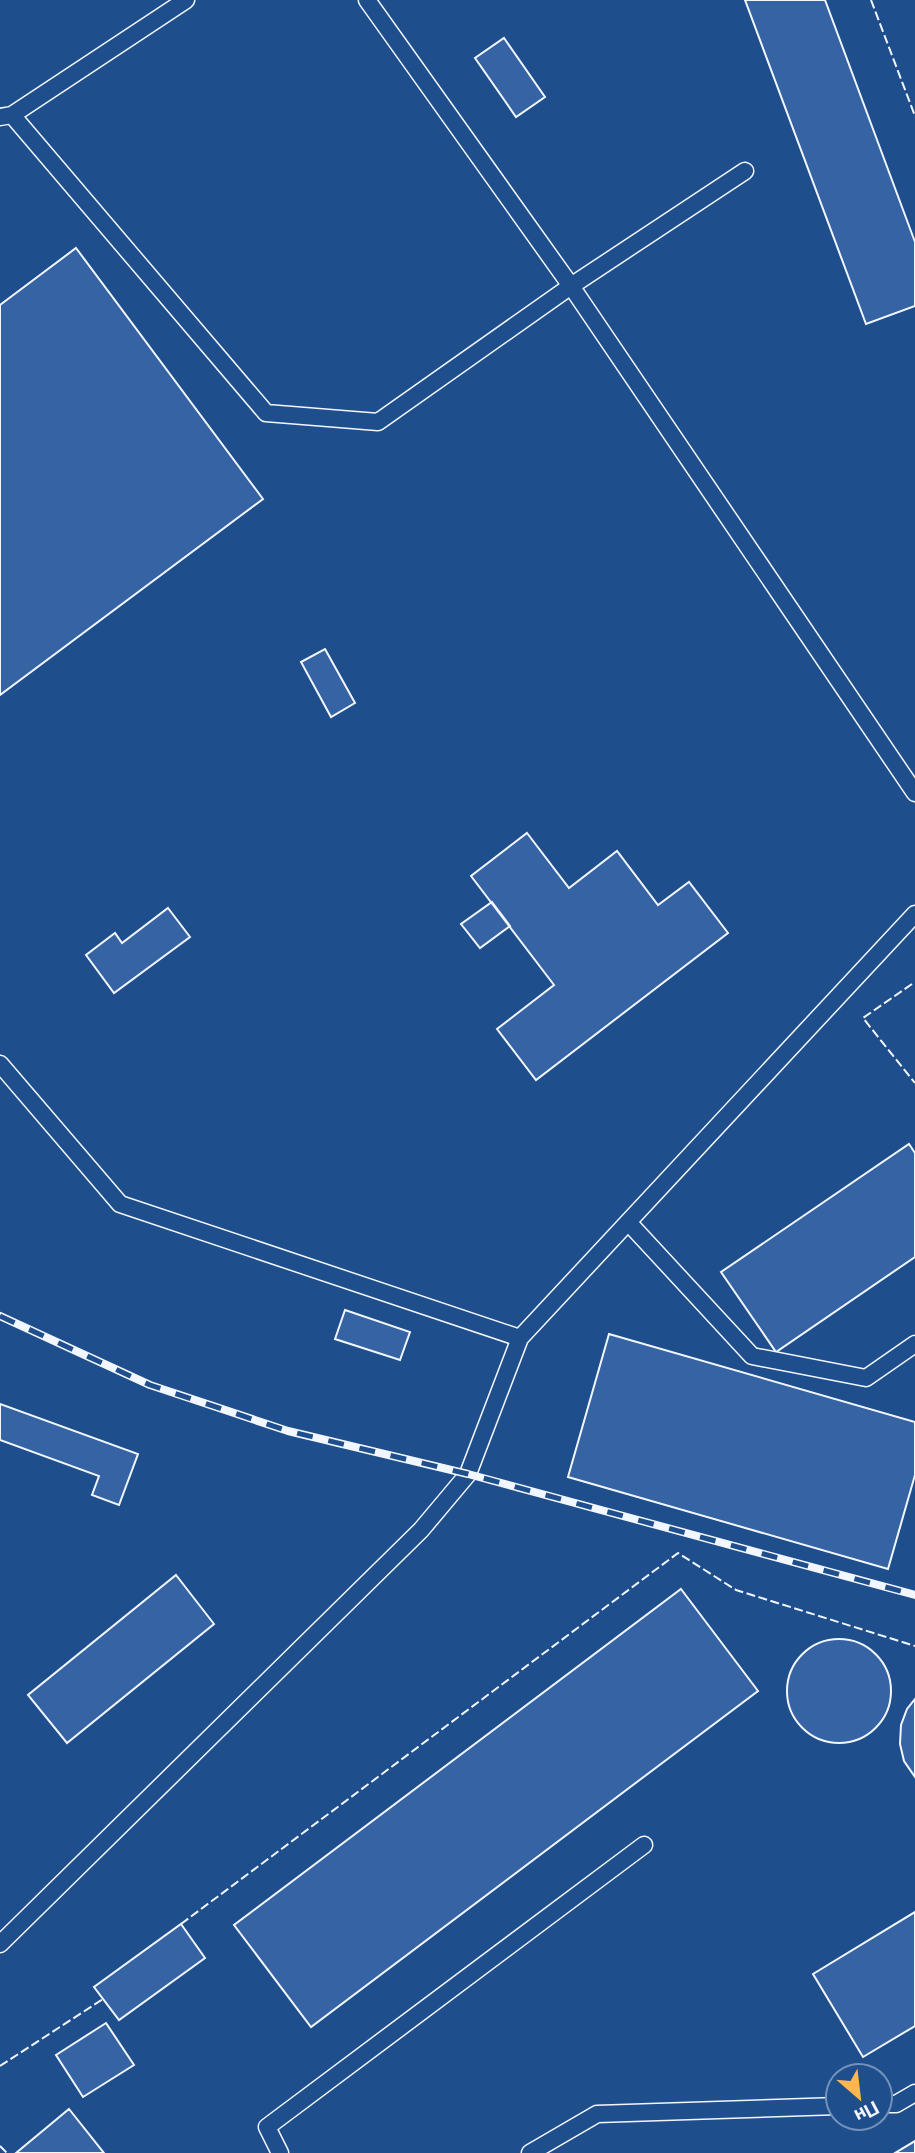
<svg xmlns="http://www.w3.org/2000/svg" width="915" height="2153" viewBox="0 0 915 2153" font-family="Roboto,sans-serif">
	<rect width="100%" height="100%" fill="#1f4e8c"/>
	<path fill="#3563a3" stroke="#f2f6ff" stroke-width="2" d="M745,0h80l90,242v64l-49,18z
		M504,38l41,59 -29,20 -41,-59z
		M76,248l187,251 -263,196v-390z
		M325,649l30,54 -24,14 -30,-55z
		M527,833l42,55 48,-37 41,54 31,-23 39,51 -192,147 -39,-51 57,-44 -83,-109z
		M492,902l18,24 -30,22 -19,-24z
		M168,908l22,29 -76,56 -28,-38 29,-22 7,10z
		M909,1144l6,9v104l-139,95 -55,-80z
		M345,1310l65,22 -10,28 -65,-21z
		M609,1334l306,88v53l-27,94 -320,-92z
		M0,1404l138,50 -19,51 -27,-10 7,-19 -99,-36z
		M176,1575l38,49 -147,119 -39,-48z
		M681,1589l77,102 -447,336 -77,-102z
		M787 1691a52 52 0 1 1 104 0a52 52 0 1 1-104 0Z
		M915,1699v78l-11,-16 -4,-17 1,-19 6,-16z
		M915,1912v114l-52,31 -50,-83z
		M181,1924l24,34 -86,62 -25,-33z
		M106,2023l28,42 -51,32 -27,-42z
		M69,2109l35,44h-88z
		M915,2141v12h-20z"/>
	<g fill="none" stroke-linecap="round" stroke-linejoin="round">
		<g stroke="#f2f6ff" stroke-width="19">
			<path id="lane" d="M367,0l204,286 344,507
				M12,115l254,298 112,9 193,-136 174,-115
				M0,117l12,-2 174,-115
				M0,1064l120,140 400,134
				M628,1222l124,134 114,22 49,-34
				M0,1944l421,-414 47,-56 52,-136 395,-424
				M880,2104h16l19,-11
				M280,2153l-13,-26 377,-282
				M530,2153l67,-39 241,-8"/>
		</g>
		<use href="#lane" stroke="#1f4e8c" stroke-width="16"/>
		<g stroke="#f2f6ff" stroke-width="8">
			<path id="rail" d="M0,1316l150,69 138,46 180,43 447,121"/>
		</g>
		<use href="#rail" stroke="#1f4e8c" stroke-width="5" stroke-dasharray="16" stroke-linecap="butt"/>
		<path stroke="#f2f6ff" stroke-width="2" stroke-dasharray="9 3.5" stroke-linecap="butt" d="M871,0l44,116
			M912,984l-49,34 52,65
			M181,1924l497,-371 58,37 179,56
			M0,2066l103,-67
			M0,2146l7,7"/>
	</g>
	<g transform="translate(859 2097) rotate(152)"><circle r="33" fill="#1f4e8c" stroke="#7391ba" stroke-width="2"/>
	<path d="M0-5L12 26L0 18L-12 26Z" fill="#ffb74d"/>
	<text y="-10" font-size="19" font-weight="bold" text-anchor="middle" fill="#f2f6ff">Пн</text>
	</g>
</svg>
